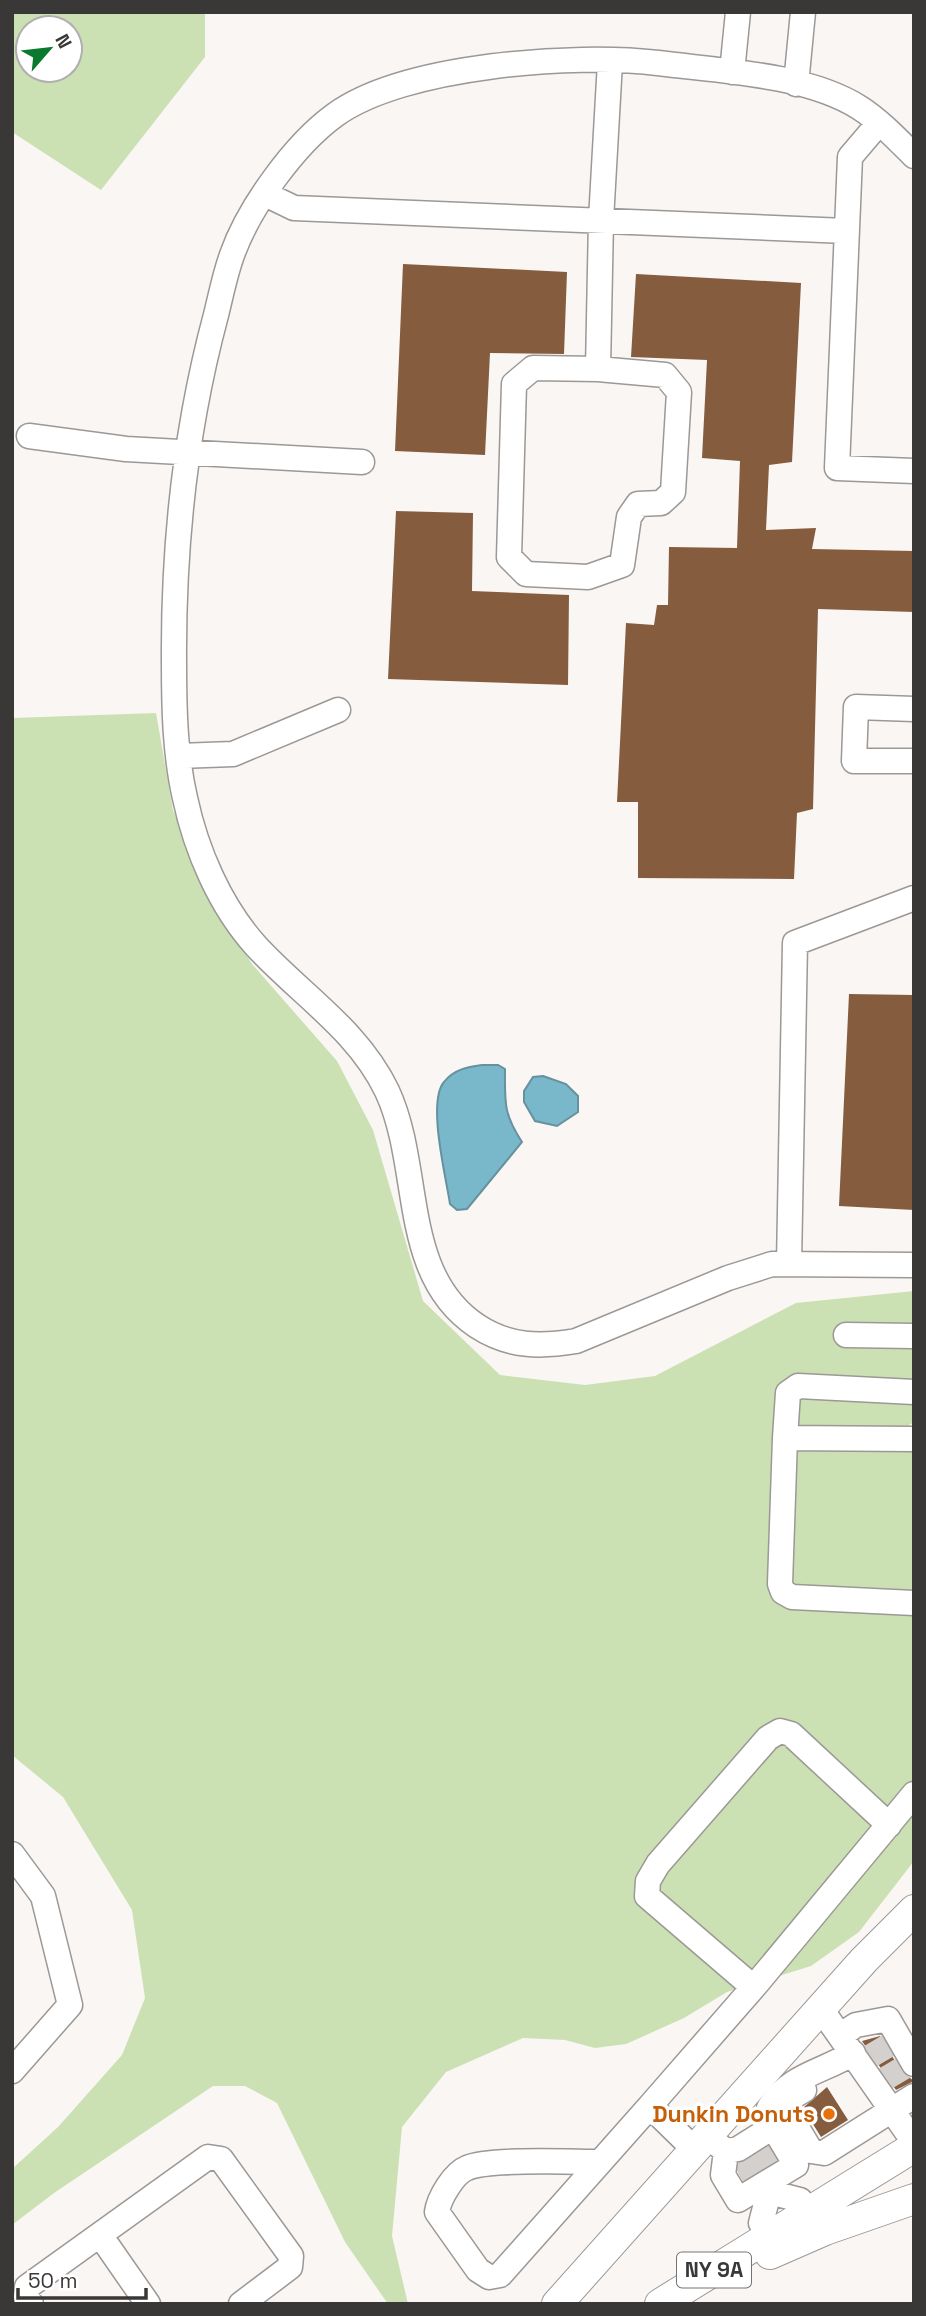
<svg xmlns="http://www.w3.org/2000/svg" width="926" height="2316" viewBox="0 0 926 2316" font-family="'Space Grotesk',sans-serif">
	<rect width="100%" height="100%" fill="#f9f6f3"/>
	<path fill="#cce1b3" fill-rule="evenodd" d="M12,12h193v45l-104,133 -89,-58zM28,28h42v42h-42z
		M156,713l17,97 36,86 43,68 85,97 36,69 50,171 77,74 85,10 70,-9 141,-73 118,-12v131l-11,7 11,7v425l-55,71 -48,34 -84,26 -43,26 -58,26 -31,4 -30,-8 -42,-2 -77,34 -44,55 -10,109 16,68h-20l-43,-62 -68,-139 -32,-17h-32l-159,107 -42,32v-56l46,-42 64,-72 23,-57 -13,-88 -69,-113 -51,-42v-1037z"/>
	<path fill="#79b7ca" stroke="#66919e" stroke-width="2" d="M482,1065h16l7,4c0,33 -2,44 17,73l-55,67 -10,1 -7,-6c-4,-27 -23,-102 -6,-122 10,-13 24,-15 38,-17z
		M543,1076l23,8 12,12v16l-21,14 -22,-5 -11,-19v-11l9,-14z"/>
	<path fill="#865c3f" d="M403,264l164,8 -3,82 -74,-1 -5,102 -90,-4z
		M636,274l165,9 -9,179 -23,3 -3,65 50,-2 -4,21 102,2v61l-96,-3 -5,200 -16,4 -3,66 -156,-1v-76h-21l9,-179 28,2 3,-20h11l1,-58 68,1 3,-87 -38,-3 5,-98 -76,-3z
		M396,511l77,2 -1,78 97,4 -1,90 -180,-6z
		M849,994l65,1v215l-75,-4z
		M880,2036l21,35 13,10 -18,9 -34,-49z
		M827,2087l21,33 -27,17 -18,-29z
		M768,2148l8,12 -33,20 -5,-8 1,-8z"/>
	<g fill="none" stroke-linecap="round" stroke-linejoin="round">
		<path stroke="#d3d0cd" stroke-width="24" stroke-dasharray="24 12" stroke-linecap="butt" d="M869,2057l22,-13
			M883,2080l22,-13
			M762,2148l11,19
			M744,2159l11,19"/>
		<g stroke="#9b9895" stroke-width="27">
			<path id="minor" d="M732,72l6,-60
				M796,84l7,-72
				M879,123l-29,34 -13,311 77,3
				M914,156c-17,-17 -34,-35 -54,-48 -53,-34 -140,-37 -202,-45 -83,-10 -254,2 -323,52 -40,29 -86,92 -103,140 -7,19 -11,40 -16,60 -31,115 -43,230 -42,349 0,44 1,91 11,134 11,52 35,108 71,148 45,49 102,84 131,145 36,77 12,183 90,235 32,21 63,21 99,15l152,-63 44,-14 142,1
				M265,194l29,14 552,23
				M533,368l65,1 67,6 14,17 -6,100 -12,11 -23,1 -9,13 -7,48 -34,12 -62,-3 -17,-17 5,-173z
				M598,369l3,-149 9,-158
				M29,436l97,13 236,13
				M914,709l-58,-2 -2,54h60
				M179,756l54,-2 105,-44
				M789,1264l6,-321 119,-45
				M846,1335l68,1
				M785,1438l3,-45 10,-7 116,6
				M914,1439l-129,-1 -5,146 3,8 9,5 122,6
				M12,1854l31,42 27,109 -58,66
				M753,1987l-106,-91 1,-15 10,-17 110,-126 12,-7 11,3 98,91
				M821,2009l93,133
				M841,2035l15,-10 32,-6 26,45
				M804,2090l-15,9 -4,9 26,43 13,2 90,-57
				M713,2141l13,10 12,-2 35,-22
				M695,2150l-45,-44 108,-124 156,-188
				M726,2151l-3,24 15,25 58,-35 -23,-38 -4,-19c20,-33 54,-36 84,-55
				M600,2162c-29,0 -110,-4 -133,6 -13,5 -28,30 -30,44l41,58 11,7 11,-2 150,-169
				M765,2184l4,8 31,8 8,12
				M100,2235l48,69
				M769,2236l-8,-13 8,-31
				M31,2304l-5,-7 1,-10 181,-130 13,2 70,97 -1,11 -49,37"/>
		</g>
		<g stroke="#9b9895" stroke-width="32">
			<path id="major" d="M770,2254l55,-24 89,-31
				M557,2304l307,-344 50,-50
				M660,2304l254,-157"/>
		</g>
		<use href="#minor" stroke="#fff" stroke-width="24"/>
		<use href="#major" stroke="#fff" stroke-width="30"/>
	</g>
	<circle fill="#e8710a" stroke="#fff" stroke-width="2.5" cx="829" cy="2114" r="7"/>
	<g text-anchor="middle" stroke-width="7" stroke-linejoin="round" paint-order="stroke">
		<rect fill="#fff" stroke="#757473" stroke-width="2" x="677" y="2252.5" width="74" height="35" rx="5"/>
		<g font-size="21" font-weight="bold" fill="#3a3837">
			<text x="714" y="2277">NY 9A</text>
		</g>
		<g font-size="23" font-weight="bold" fill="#c56008" stroke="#fff" text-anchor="end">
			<text x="815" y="2122">Dunkin Donuts</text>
		</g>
	</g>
	<rect width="926" height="2316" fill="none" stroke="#3a3837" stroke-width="28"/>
	<g transform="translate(49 49) rotate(62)"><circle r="33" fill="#ffffff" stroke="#b0afaf" stroke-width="2"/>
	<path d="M0-5L12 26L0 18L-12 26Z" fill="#09792e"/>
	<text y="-10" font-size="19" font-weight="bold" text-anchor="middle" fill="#3a3837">N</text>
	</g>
	<path d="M18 2288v10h128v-10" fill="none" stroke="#3a3837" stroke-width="3.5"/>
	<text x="28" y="2288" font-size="21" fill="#3a3837" stroke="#ffffff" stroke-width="5" paint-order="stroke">50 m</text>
</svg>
